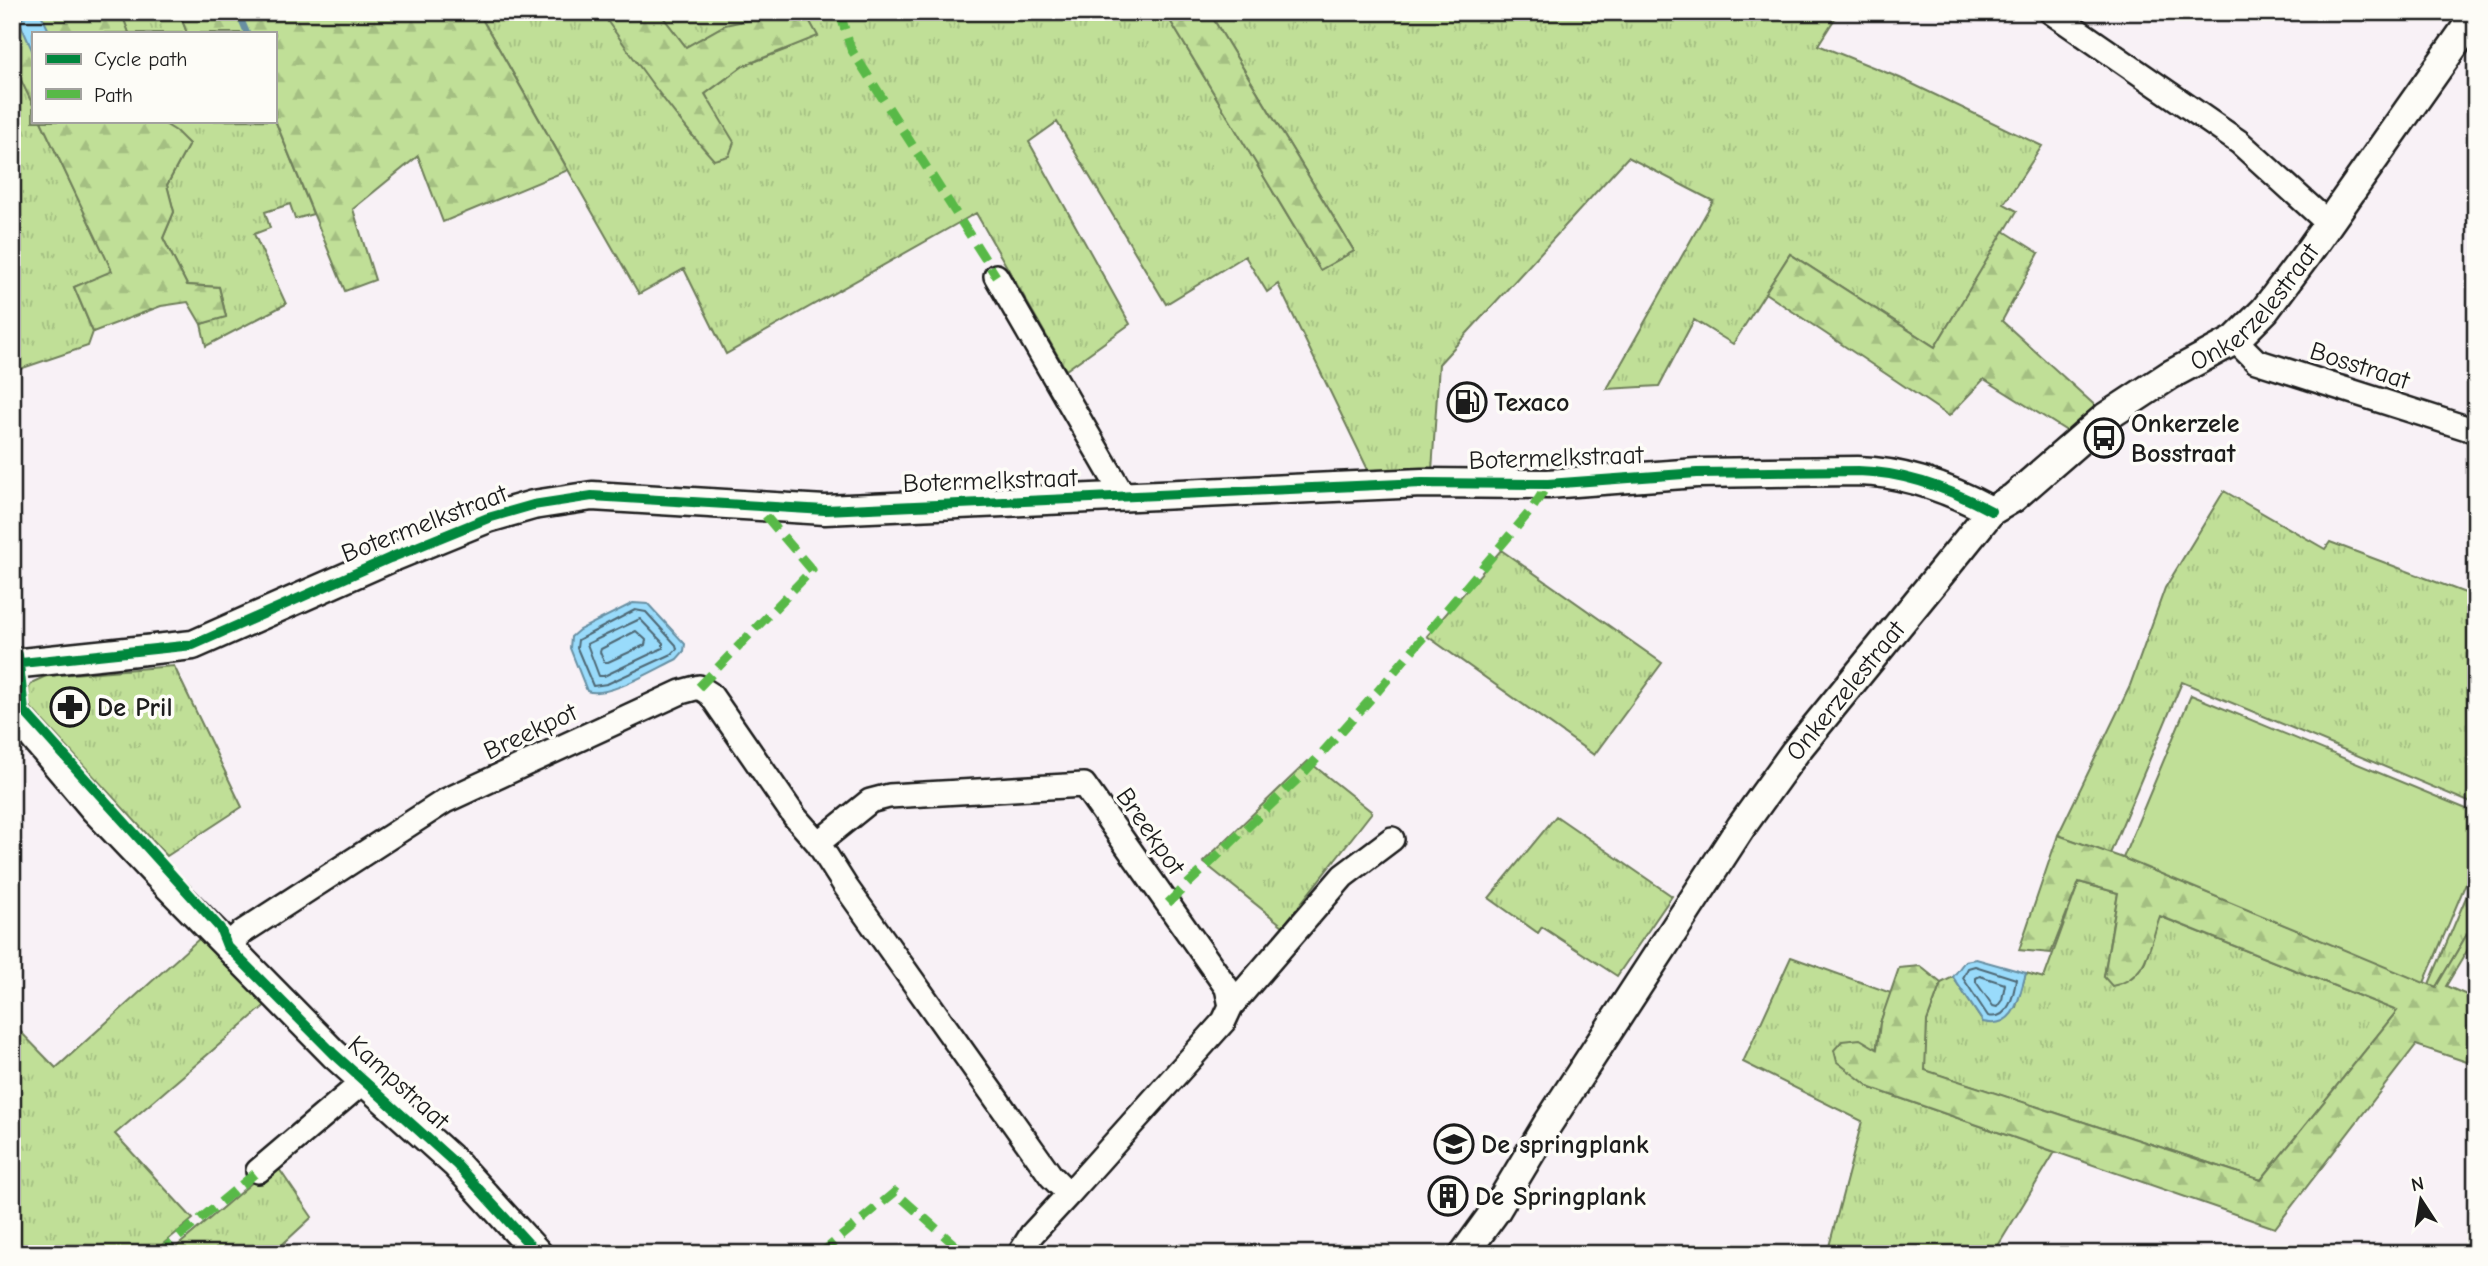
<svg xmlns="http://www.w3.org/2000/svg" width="2488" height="1266" viewBox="0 0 2488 1266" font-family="'Comic Neue',sans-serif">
	<defs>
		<pattern id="grass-tufts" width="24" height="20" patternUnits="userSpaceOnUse" patternTransform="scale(1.75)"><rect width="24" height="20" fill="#c0df97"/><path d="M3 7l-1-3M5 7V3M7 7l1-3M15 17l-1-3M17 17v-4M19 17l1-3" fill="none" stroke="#a4bf82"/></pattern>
		<pattern id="forest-firs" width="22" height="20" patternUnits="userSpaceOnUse" patternTransform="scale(1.75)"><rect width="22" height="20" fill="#c0df97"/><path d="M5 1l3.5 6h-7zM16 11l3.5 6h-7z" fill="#a4bf82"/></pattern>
	</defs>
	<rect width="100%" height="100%" fill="#f8f1f6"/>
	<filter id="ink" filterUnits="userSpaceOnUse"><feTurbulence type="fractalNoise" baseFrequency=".0143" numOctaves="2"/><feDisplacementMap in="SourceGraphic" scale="14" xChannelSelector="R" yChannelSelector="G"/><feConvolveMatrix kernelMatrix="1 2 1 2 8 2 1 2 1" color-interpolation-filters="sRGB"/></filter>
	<g filter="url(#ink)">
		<path fill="url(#grass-tufts)" stroke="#6e7e5a" stroke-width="2" d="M121,12h58l8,21h-58z
			M478,12h123l93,126 23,-22 -12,-22 38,-28 47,-18 -65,-23 -39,22 -27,-35h506l155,258 34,-19 -145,-239h630l-21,33 82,33 142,68 -38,58 13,7 -82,136 -145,-93 -57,90 -39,-24 -35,66 -52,3 106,-188 -85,-44 -189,207 -7,107 -62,3 -92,-190 -11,8 -22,-36 -79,48 -109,-182 -28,20 101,182 -64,46 -90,-157 -250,141 -42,-85 -45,25z
			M19,75l14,30v16h8l72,151 -39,15 19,45 -5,14 -74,25 -2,-5v-288z
			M275,120l38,94 -18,5 -5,-15 -25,8 5,16 -16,6 32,70 -80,42 -5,-22 25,-8 -7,-29 -32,-2 -24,-47 11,-26 -7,-27 22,-41 -29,-23z
			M2224,491l101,58 5,-7 146,55v208l-294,-123 -72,172 -52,-19 71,-147 36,-100z
			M1501,550l161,113 -68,92 -167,-119z
			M174,666l68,141 -75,49 -136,-148 -4,-18 6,-8 13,-6z
			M1308,761l64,51 -89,114 -80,-64z
			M1556,816l116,80 -55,80 -75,-49 -4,6 -49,-35z
			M2476,874v45l-40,68 -7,-3z
			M2079,882l39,11 -14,83 40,-11 15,-49 238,95 -136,169 -337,-110 3,-49 14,-38 12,-6 30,45 33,-15 10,-34 18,5z
			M201,937l68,65 -154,132 78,85 -42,35h-139v-231l44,45z
			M1791,957l100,36 -11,30 -9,65 184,64 -62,102h-166l35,-133 -119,-59z
			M275,1163l37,54 -40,37h-104z"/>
		<path fill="url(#forest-firs)" stroke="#6e7e5a" stroke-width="2" d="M12,12h109l8,21h-96v72l-14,-29 -7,2z
			M179,12h299l90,158 -125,52 -25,-66 -65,53 22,71 -30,11 -70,-171v-87h-88z
			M601,12h58l27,35 39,-22 51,-11 33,6 9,16 -75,30 -38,28 29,48 -5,14 -15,4c-42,-46 -77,-97 -113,-148z
			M1165,12h44l145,239 -34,19z
			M41,121h119l16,10 13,13 -22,41 7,27 -11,26 24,47 32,2 7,30 -25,7 -13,-22 -27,4 -68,26 -19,-45 38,-16z
			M2004,231l35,22 -37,68 98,89 -30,23 -86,-54 -35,37 -184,-123 25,-39 145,93z
			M2058,835l65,23 313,129 40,-68v17l-30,50 30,13v66l-60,-20 -141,183 -404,-140 -34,-26 -3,-12 8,-9 18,-2 17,10 3,-26 19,-55 21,-2 21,17 -14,38 -2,49 336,110 136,-169 -237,-95c-11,29 -11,63 -48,70l-8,-9 14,-84 -39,-11 -28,71 -32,-3z"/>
		<path fill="#c0df97" stroke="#6e7e5a" stroke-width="2" d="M2191,695l285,118v46l-52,124 -301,-125z"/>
		<path fill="#99dbfb" stroke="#678fa2" stroke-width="2" d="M30,12h10l10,21h-17v19l-14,-31z
			M633,603l15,1 37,40 -1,7 -7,8c-21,10 -70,40 -90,32l-17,-43 1,-11 8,-7z
			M1976,959l50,14c-7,24 -10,57 -43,49l-30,-45 12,-16z"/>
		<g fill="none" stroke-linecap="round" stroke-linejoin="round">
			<path stroke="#4e6875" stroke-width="2" d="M635,610l11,2 30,33 1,4 -5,5 -65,30 -14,2 -16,-38 1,-8z
				M640,619l23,24v5l-59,28h-5l-12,-32z
				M636,631l10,9 -1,5 -37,17h-4l-4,-10 1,-3z
				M1975,966l41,13c-2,15 -7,42 -28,37l-25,-38 5,-10z
				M1980,976l25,8 -3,16 -5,7 -4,-1 -17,-24v-4z"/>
			<path stroke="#678fa2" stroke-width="6" d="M238,12l9,21"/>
			<g stroke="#1c1c1c" stroke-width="28">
				<path id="minor" d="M2051,12l188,130 89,81
					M996,276l128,221
					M2235,340l21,21 220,70
					M818,843l52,-42 19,-5 195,-11 143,203 4,18 -7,15 -155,173
					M227,946l14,-13 204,-132 236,-109 18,-5 11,7 85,123 23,26 28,44 205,289 18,18 -37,40 -10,16 2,4
					M1231,1006l112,-130 49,-37
					M258,1171l106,-90"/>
			</g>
			<g stroke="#1c1c1c" stroke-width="33">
				<g id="tertiary">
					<path d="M12,664l181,-19 197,-87 98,-40 45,-13 59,-9 233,14 597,-27 126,1 149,-11 161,-2c47,1 92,18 133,40"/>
					<path d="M12,711l82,97 60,63 180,183 122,110 82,90"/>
					<path id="s1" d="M1464,1254l32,-44 51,-85 194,-298 54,-75 167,-205 29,-36 22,-13 93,-81 64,-42 65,-35 30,-30 42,-56 169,-240"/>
				</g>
			</g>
			<use href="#minor" stroke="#fdfcf7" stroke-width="23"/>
			<use href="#tertiary" stroke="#fdfcf7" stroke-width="28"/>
			<path stroke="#58b947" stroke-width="9" stroke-dasharray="18 9" stroke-linecap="butt" d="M844,12l-2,8 9,29 145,227
				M699,687l113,-117 -55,-64
				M1168,903l134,-128 75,-83 155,-183 16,-25
				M158,1254l100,-83
				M820,1254l75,-62 70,62"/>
			<g stroke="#fdfcf7" stroke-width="15">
				<path id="cycleway" d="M15,655h3l6,56 196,217 7,18 107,108 122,110 82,90
					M12,664l181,-19 197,-87 98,-40 45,-13 59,-9 233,14 597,-27 126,1 149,-11 161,-2c47,1 92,18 133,40"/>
			</g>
			<use href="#cycleway" stroke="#00873e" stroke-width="10"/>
		</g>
	</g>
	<defs>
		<g id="fuel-ring" transform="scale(2.0125)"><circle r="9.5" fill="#fdfcf7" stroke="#1c1c1c" stroke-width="1.5"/><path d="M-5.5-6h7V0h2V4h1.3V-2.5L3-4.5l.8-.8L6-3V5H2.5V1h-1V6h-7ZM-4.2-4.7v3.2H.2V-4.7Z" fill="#1c1c1c"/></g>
		<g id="bus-ring" transform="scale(2.0125)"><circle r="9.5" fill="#fdfcf7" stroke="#1c1c1c" stroke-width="1.5"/><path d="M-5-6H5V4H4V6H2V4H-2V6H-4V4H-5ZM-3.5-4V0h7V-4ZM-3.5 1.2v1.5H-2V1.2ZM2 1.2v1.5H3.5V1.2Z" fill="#1c1c1c"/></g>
		<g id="pharmacy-ring" transform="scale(2.0125)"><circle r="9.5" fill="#fdfcf7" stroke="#1c1c1c" stroke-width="1.5"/><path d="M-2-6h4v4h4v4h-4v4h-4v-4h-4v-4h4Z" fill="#1c1c1c"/></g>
		<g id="school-ring" transform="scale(2.0125)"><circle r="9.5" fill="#fdfcf7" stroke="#1c1c1c" stroke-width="1.5"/><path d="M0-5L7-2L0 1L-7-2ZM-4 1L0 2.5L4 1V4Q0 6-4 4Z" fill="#1c1c1c"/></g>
		<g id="building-ring" transform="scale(2.0125)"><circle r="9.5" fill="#fdfcf7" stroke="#1c1c1c" stroke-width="1.5"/><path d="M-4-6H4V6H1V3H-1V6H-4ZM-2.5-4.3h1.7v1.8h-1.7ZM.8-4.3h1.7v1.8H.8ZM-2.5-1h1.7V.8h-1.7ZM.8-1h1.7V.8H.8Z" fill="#1c1c1c"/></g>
	</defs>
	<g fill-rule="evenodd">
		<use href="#fuel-ring" x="1467" y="402"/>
		<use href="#bus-ring" x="2104" y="438"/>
		<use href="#pharmacy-ring" x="70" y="707"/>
		<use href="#school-ring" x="1454" y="1144"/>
		<use href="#building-ring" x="1448" y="1196"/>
	</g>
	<g text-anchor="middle" stroke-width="7" stroke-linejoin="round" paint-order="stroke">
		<g font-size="26" fill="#1c1c1c" stroke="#fdfcf7">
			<text dy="9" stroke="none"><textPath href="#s1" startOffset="1248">Onkerzelestraat</textPath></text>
			<text transform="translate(2360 365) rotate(18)" y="9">Bosstraat</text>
			<text transform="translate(1556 457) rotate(-2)" y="9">Botermelkstraat</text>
			<text transform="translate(990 480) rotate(-2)" y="9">Botermelkstraat</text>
			<text transform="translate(424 523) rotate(-21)" y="9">Botermelkstraat</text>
			<text dy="9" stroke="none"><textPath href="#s1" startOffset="681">Onkerzelestraat</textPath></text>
			<text transform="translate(530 731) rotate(-25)" y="9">Breekpot</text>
			<text transform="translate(1151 831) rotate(55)" y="9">Breekpot</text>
			<text transform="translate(399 1082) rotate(42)" y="9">Kampstraat</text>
		</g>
		<g font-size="26" font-weight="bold" fill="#1c1c1c" stroke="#fdfcf7" text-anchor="start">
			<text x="1494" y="411">Texaco</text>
			<text x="2131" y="432">Onkerzele<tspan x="2131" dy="30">Bosstraat</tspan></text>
			<text x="97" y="716">De Pril</text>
			<text x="1481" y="1153">De springplank</text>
			<text x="1475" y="1205">De Springplank</text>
		</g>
	</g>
	<rect width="2488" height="1266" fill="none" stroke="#fdfcf7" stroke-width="42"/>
	<rect x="21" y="21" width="2446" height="1224" fill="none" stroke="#1c1c1c" stroke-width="2.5" filter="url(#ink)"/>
	<rect x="32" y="32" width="245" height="91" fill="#fdfcf7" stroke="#a3a29f" stroke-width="2"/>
	<rect x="46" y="54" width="35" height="10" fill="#00873e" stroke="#a3a29f" stroke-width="2"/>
	<text x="94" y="66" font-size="21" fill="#1c1c1c">Cycle path</text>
	<rect x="46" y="89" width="35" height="10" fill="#58b947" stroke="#a3a29f" stroke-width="2"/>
	<text x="94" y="102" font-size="21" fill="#1c1c1c">Path</text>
	<g transform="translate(2421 1200) rotate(348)" stroke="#fdfcf7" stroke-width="5" paint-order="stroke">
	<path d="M0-5L12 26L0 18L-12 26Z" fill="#1c1c1c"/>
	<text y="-10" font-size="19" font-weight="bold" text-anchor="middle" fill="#1c1c1c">N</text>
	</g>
</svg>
